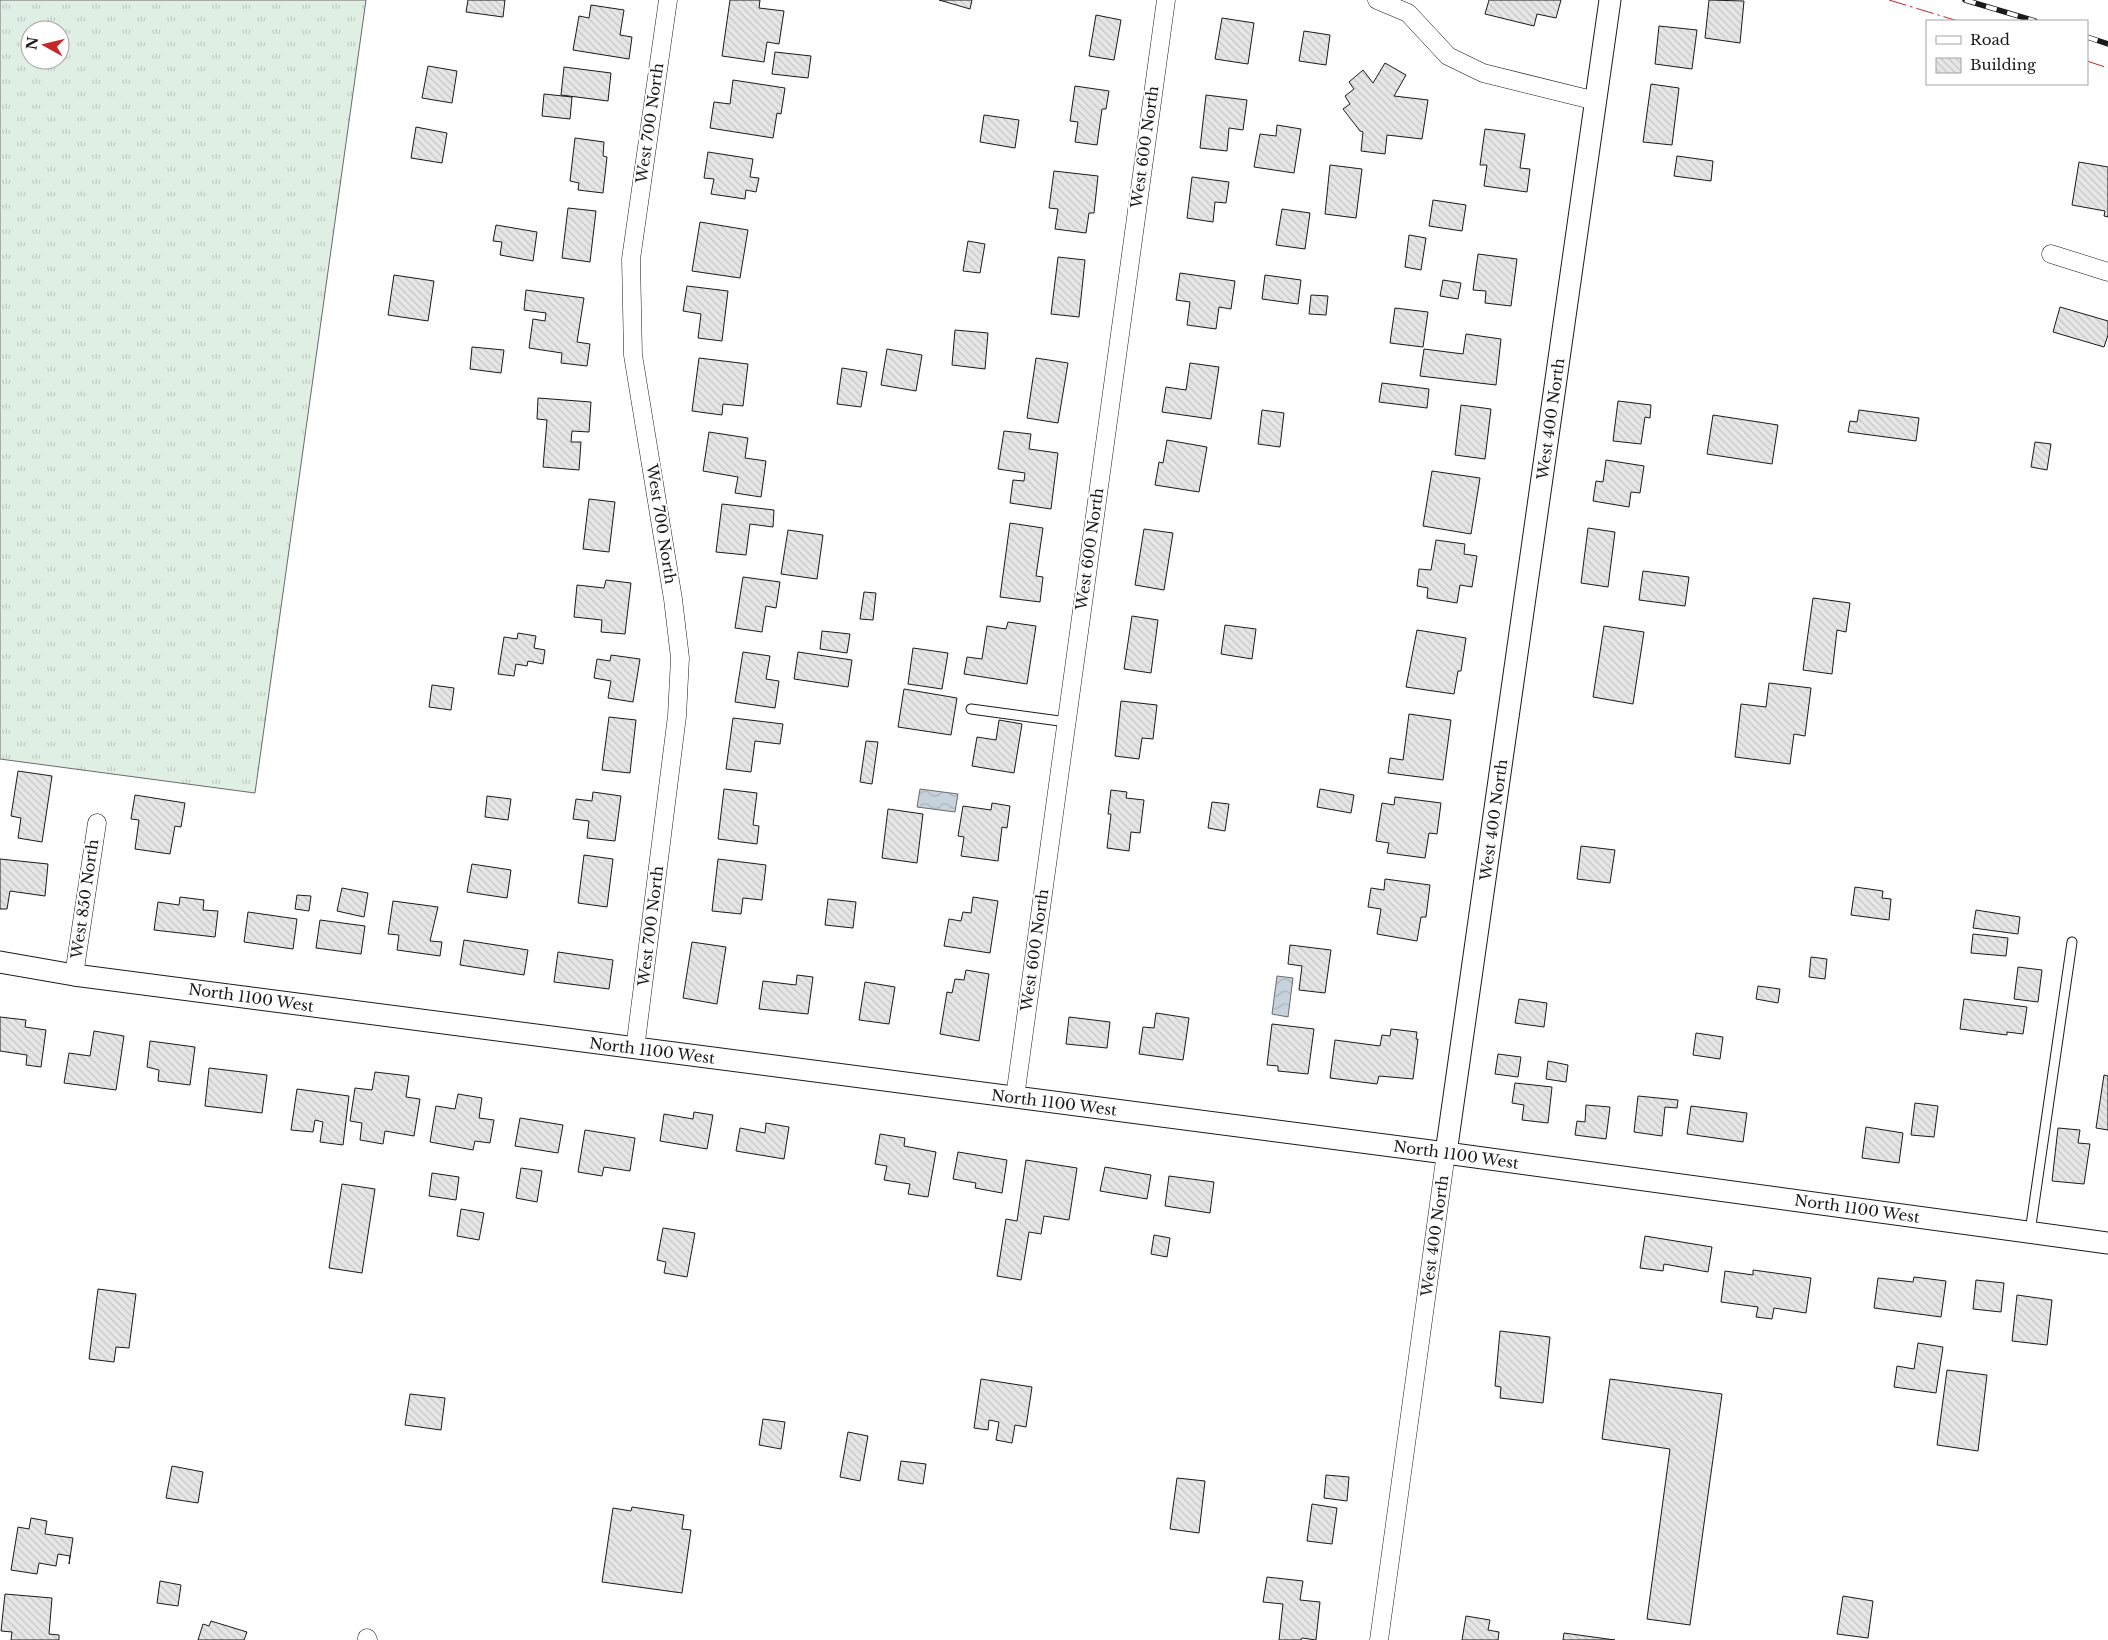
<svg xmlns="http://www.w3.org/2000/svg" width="2108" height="1640" viewBox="0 0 2108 1640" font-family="'Libre Baskerville',serif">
	<defs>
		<pattern id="grass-tufts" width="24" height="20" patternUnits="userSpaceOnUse" patternTransform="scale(1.25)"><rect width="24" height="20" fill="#e0efe3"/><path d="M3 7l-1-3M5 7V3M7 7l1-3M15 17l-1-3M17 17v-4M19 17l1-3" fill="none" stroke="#c0ccc2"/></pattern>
		<pattern id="water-waves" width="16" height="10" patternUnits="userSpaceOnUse" patternTransform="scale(1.25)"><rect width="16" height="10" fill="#c6d2dc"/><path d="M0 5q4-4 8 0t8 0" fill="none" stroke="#aab4bc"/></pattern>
		<pattern id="building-back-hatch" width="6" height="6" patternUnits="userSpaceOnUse" patternTransform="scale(1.25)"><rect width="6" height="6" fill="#e6e6e6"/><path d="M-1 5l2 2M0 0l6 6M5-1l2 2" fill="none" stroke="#c5c5c5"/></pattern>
	</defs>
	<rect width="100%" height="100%" fill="#fff"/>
	<path fill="url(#grass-tufts)" stroke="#6a6a6a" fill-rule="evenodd" d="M0,0h366l-111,793 -255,-34zM30,30h30v30h-30z"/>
	<path fill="url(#water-waves)" stroke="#6a6a6a" d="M920,789l38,5 -3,18 -38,-5z
		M1277,976l16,2 -5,39 -16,-3z"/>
	<path fill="url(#building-back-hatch)" stroke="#1a1a1a" d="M468,0h37l-2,17 -37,-5z
		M730,0h30l-1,8 25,3 -5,33 -12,-2 -3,20 -42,-6z
		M939,0h33l-2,9z
		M1489,0h72l-5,18 -19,-4 -3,12 -49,-12z
		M1709,0l35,1 -4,42 -35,-5z
		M591,5l33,5 -4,25 12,2 -3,22 -56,-9 6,-34 10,2z
		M1096,15l25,5 -7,40 -25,-4z
		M1222,18l32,5 -6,41 -33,-5z
		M1659,26l38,4 -5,39 -37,-5z
		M1304,31l26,4 -4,30 -27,-4z
		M775,52l36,4 -3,22 -36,-4z
		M1385,63l21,12 -12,21 34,4 -6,39 -35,-4 -2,19 -24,-3 2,-19 -3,-1 -17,-22 7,-5 -5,-8 9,-7 -5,-7 14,-12 10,13z
		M428,66l29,5 -5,32 -30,-5z
		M564,67l47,6 -3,28 -47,-6z
		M733,80l52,8 -4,26 -4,-1 -4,25 -63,-10 4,-26 16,2z
		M1651,84l28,4 -7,57 -29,-3z
		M1075,86l34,5 -3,18h-4l-5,36 -22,-3 3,-20 -8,-1z
		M544,94l28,3 -2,22 -28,-3z
		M1206,95l41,5 -4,30 -14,-2 -2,23 -27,-3z
		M984,115l35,5 -4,28 -35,-6z
		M1277,125l24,4 -7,44 -40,-6 6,-33 16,2z
		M416,127l31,6 -5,30 -31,-5z
		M1485,129l40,5 -5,34 10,1 -3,23 -43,-6 3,-21h-7z
		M575,138l29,4 -1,14 4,1 -4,36 -25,-3 1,-7 -9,-2z
		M708,152l45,7 -3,18 9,1 -3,14 -10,-2 -1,9 -34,-5 3,-15 -10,-1z
		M1677,156l36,5 -2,20 -37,-5z
		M2079,162l29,5v50l-4,-1 1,-5 -33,-6z
		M1330,165l32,4 -6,49 -31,-4z
		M1054,171l44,5 -4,37h-5l-3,20 -31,-4 3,-20 -9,-1z
		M1192,177l37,5 -3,21 -11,-1 -2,20 -26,-4z
		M1433,200l33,5 -4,26 -33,-5z
		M568,208l28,3 -6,51 -28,-4z
		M1282,209l28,4 -5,36 -29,-4z
		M700,222l48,8 -8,48 -48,-7z
		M496,225l41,7 -4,29 -33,-6 2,-13 -9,-1z
		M1409,235l17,3 -5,32 -16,-3z
		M968,241l17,3 -5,29 -17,-2z
		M1478,254l39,5 -6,47 -26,-3 1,-12 -13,-1z
		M1058,257l27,3 -6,57 -28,-3z
		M1180,273l55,8 -4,28 -12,-2 -3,22 -29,-4 3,-23 -14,-2z
		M394,275l40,6 -6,40 -40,-6z
		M1265,275l36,5 -3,24 -36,-5z
		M1443,280l18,3 -3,16 -18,-3z
		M687,286l41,5 -6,50 -24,-3 3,-24 -18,-3z
		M526,290l58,8 -7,44 13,2 -3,22 -26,-3 1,-10 -33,-5 4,-29 12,2 1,-8 -22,-3z
		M1311,295l17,1 -2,19 -17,-1z
		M2060,307l48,14v14l-4,12 -51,-15z
		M1395,308l33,4 -5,35 -33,-4z
		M955,330l33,3 -3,36 -33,-4z
		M1466,334l35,5 -5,46 -76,-9 4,-27 39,5z
		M472,347l32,3 -3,23 -31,-4z
		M887,349l35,6 -6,36 -35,-6z
		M699,358l49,6 -5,42 -20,-2 -1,11 -30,-4z
		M1036,358l32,5 -10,60 -31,-5z
		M1190,363l29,4 -8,52 -49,-7 4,-25 20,3z
		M842,368l25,4 -6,35 -24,-3z
		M1382,383l47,6 -2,19 -48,-6z
		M538,398l53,4 -2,30 -17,-1 -1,11h10l-2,28 -36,-3 4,-47 -10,-1z
		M1618,401l33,4 -1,13 -5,-1 -4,27 -28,-3z
		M1461,405l30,4 -6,50 -30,-4z
		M1262,410l22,3 -4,34 -22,-3z
		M1859,410l60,8 -3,23 -68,-9 2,-11 7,1z
		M1713,415l65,10 -6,39 -65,-10z
		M1004,431l27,3 -2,15 29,4 -7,56 -41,-6 3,-23 11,1 1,-8 -27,-4z
		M709,432l39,6 -3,20 21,3 -5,36 -26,-4 3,-16 -35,-6z
		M1167,440l40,7 -8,45 -44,-7 4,-23 4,1z
		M2035,442l16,2 -4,26 -16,-3z
		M1606,460l38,6 -4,27 -9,-1 -2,15 -36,-6 3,-20 7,1z
		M1432,471l48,7 -9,56 -48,-8z
		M589,499l26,3 -6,50 -26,-3z
		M722,504l52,6 -1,17 -23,-3 -4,31 -30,-3z
		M1010,523l33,5 -7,48 7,1 -3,25 -40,-5z
		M1588,528l27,4 -7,55 -27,-4z
		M1144,529l29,4 -9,57 -29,-5z
		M788,530l35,5 -6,44 -36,-5z
		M1436,540l29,4 -1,10 13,2 -5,31 -12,-2 -3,18 -30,-5 1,-10 -11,-2 2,-17 12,1z
		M1643,571l46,6 -4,29 -46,-6z
		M743,577l37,5 -4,26 -10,-2 -4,26 -27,-4z
		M606,580l25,3 -6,51 -24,-2 1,-12 -28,-3 3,-32 27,3z
		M864,592l12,1 -3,27 -13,-1z
		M1813,598l37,5 -4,29 -9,-2 -5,44 -29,-4z
		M1132,616l26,4 -7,53 -27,-4z
		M1008,622l28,4 -9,58 -63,-10 3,-17 15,2 5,-33 19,3z
		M1225,625l31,4 -4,30 -31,-5z
		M1604,626l40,6 -11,72 -40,-7z
		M1417,630l49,8 -5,33h-3l-4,23 -48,-7z
		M822,631l28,3 -3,19 -27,-4z
		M518,633l18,3 -2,12 11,2 -2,14 -15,-3 -1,5 -11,-2 -2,12 -16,-2 6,-37 13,2z
		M913,648l35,5 -6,36 -34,-5z
		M743,652l27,4 -4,23 13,2 -4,27 -40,-6z
		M798,652l54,8 -4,27 -54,-8z
		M611,655l29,4 -7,43 -25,-4 3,-17 -17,-3 3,-19 13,2z
		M1769,683l42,5 -6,48 -11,-2 -4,30 -55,-7 6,-53 25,3z
		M432,685l22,3 -3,22 -22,-3z
		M904,689l53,9 -6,37 -53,-8z
		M1121,701l36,4 -4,34 -11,-1 -3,21 -24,-3z
		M1409,714l42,6 -8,60 -55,-7 2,-15 13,2z
		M609,717l27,3 -6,53 -28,-3z
		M733,718l50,6 -3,20 -25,-3 -4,31 -25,-3z
		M999,720l23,4 -8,49 -42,-7 5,-29 19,3z
		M866,741l12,1 -6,42 -12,-2z
		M18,771l34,5 -10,66 -24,-4 3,-20 -10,-2z
		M724,789l33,4 -4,32 6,1 -2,18 -39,-5z
		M1320,789l34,6 -3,18 -34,-6z
		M1111,790l16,2 -1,6 18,2 -4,33 -9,-1 -2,19 -22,-3 4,-34h-3z
		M593,792l28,4 -6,45 -28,-3 2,-17 -16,-2 3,-20 16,2z
		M135,795l50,8 -4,24 -6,-1 -5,28 -35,-5 4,-29 -8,-1z
		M487,796l24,3 -3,21 -23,-3z
		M1395,797l46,6 -4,31 -8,-1 -4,25 -38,-5 2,-10 -13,-2 6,-38 12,2z
		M1212,802l17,2 -4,27 -17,-3z
		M992,803l18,3 -3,22 -5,-1 -4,34 -37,-5 3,-19 -6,-1 5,-30 28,4z
		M888,809l35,5 -6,49 -35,-5z
		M1581,846l34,4 -5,33 -33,-4z
		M584,855l29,4 -6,48 -29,-4z
		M0,859l48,5 -3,32 -35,-5 -3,18h-7z
		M718,859l48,6 -4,35 -19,-2 -2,16 -29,-3z
		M472,864l39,6 -4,28 -40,-6z
		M1385,879l45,6 -4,32h-5l-4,24 -40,-7 4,-25 -13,-2 3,-19 13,2z
		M1855,887l28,4 -1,7 9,1 -2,21 -38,-5z
		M342,888l26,5 -4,24 -27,-6z
		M297,895l14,1 -2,15 -14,-2z
		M180,897l24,3 -1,10 15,1 -3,26 -61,-7 4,-28 21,3z
		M973,897l25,4 -8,52 -46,-7 5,-27 12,2 2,-9 8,1z
		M828,899l28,3 -3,26 -28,-3z
		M393,901l45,6 -8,34 12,1 -2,14 -43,-6 2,-15 -11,-1z
		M1976,910l44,7 -2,17 -45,-6z
		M248,912l49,7 -4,30 -49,-7z
		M320,920l45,6 -4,28 -45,-6z
		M1973,934l35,4 -2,18 -35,-3z
		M464,940l64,10 -4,25 -64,-10z
		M692,942l34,5 -9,57 -34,-6z
		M1290,945l41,5 -6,43 -26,-3 3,-24 -14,-2z
		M558,952l55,8 -4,29 -55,-7z
		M1811,957l16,2 -2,20 -16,-2z
		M2018,967l24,3 -4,32 -24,-3z
		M966,970l23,4 -10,67 -39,-7 7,-42 5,1 3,-14 9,1z
		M797,975l16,2 -5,37 -49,-5 4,-28 33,4z
		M865,982l30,5 -6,37 -30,-4z
		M1758,986l22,3 -2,14 -22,-4z
		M1519,999l28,4 -3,24 -29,-4z
		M1964,999l63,8 -4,27 -16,-2v3l-47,-6z
		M1156,1013l33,5 -6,42 -44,-6 4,-27 11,1z
		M0,1017l26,3 -1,7 21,3 -5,37 -15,-2 1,-10 -27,-4z
		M1069,1017l41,5 -3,26 -41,-4z
		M1272,1024l42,5 -6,45 -30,-3v-5l-11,-1z
		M1391,1029l26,3 -1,7h2l-5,40 -34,-3 -2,8 -47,-6 5,-38 45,6 2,-11 8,1z
		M94,1031l30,5 -8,54 -52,-7 5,-30 21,3z
		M1696,1033l27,4 -3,22 -27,-4z
		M150,1041l45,6 -5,38 -32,-4 1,-11 -12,-3z
		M1498,1054l23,3 -3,20 -23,-3z
		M1548,1061l20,4 -2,17 -20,-3z
		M209,1068l58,7 -5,38 -57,-7z
		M375,1072l34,4 -3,21 14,2 -6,37 -29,-5 -2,13 -23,-4 2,-17 -12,-2 5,-33 17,2z
		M2104,1075l4,1v54l-12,-2z
		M1515,1083l37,4 -4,36 -26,-3 2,-15 -12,-2z
		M297,1089l52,7 -6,49 -23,-3 3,-20 -8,-2 -2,12 -22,-2z
		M458,1094l24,4 -3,20 15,2 -4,23 -15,-2 -2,9 -43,-8 6,-36 19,3z
		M1638,1096l40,4 -1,8 -12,-1 -3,29 -28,-4z
		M1915,1103l23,3 -4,31 -23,-2z
		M1586,1105l24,2 -4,32 -31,-4 2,-14 8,1z
		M1691,1106l56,7 -4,29 -56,-8z
		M694,1112l19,3 -6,34 -47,-8 4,-27 29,5z
		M520,1118l43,7 -5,28 -43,-7z
		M766,1123l23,4 -5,32 -48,-8 4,-23 25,5z
		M1866,1127l37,6 -4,30 -37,-5z
		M2058,1128l22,2 -2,13 12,1 -6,40 -32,-3z
		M585,1130l50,8 -5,33 -26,-4 -2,9 -24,-4z
		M880,1134l25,4 -1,8 32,6 -8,45 -20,-3 2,-10 -26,-4 3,-14 -12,-2z
		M958,1152l49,8 -5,33 -27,-5 1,-5 -23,-4z
		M1026,1160l51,8 -8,52 -25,-4 -3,18 -12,-2 -8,48 -24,-4 9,-57 11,2z
		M1105,1167l46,8 -4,24 -47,-8z
		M521,1168l21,3 -5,31 -21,-4z
		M432,1173l27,4 -3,23 -27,-4z
		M1169,1176l45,6 -4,31 -45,-7z
		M342,1184l33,5 -13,84 -33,-5z
		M461,1209l23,4 -5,27 -22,-4z
		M663,1228l32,5 -8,44 -23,-4 2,-11 -9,-2z
		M1154,1235l16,3 -3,19 -16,-3z
		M1645,1236l67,11 -4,25 -44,-8 -1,7 -23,-3z
		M1753,1270l58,8 -5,35 -32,-5 -2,11 -16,-2 2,-10 -37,-5 4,-31 28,4z
		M1914,1277l32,4 -5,36 -67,-9 4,-30 35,4z
		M1976,1280l28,3 -3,29 -28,-3z
		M98,1289l38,5 -7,54 -13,-1 -2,15 -25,-3z
		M2017,1295l35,5 -5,45 -35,-4z
		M1500,1331l50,6 -7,66 -43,-5 1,-11 -6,-1z
		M1918,1343l25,4 -7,46 -42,-6 3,-21 17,3z
		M1947,1370l40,5 -9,76 -41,-6z
		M981,1379l51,8 -6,40 -11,-2 -3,18 -16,-3 3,-18 -10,-2 -1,10 -14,-2z
		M1610,1379l112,15 -32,231 -43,-6 23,-170 -68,-10z
		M410,1394l35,4 -4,32 -36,-5z
		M763,1419l22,3 -4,27 -22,-4z
		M848,1432l20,4 -8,45 -20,-4z
		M901,1461l25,3 -3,20 -25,-4z
		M172,1466l31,6 -5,31 -32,-5z
		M1326,1475l23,2 -2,24 -23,-3z
		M1177,1478l28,3 -6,52 -29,-4z
		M1312,1504l25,4 -5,36 -25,-3z
		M632,1507l52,8 -2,14 9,1 -9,63 -80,-11 11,-74 18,3z
		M31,1518l16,3 -2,13 28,4 -4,26 1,-8 -12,-2 -2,12 -17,-3 -2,11 -26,-4 7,-43 11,2z
		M1267,1577l36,4 -3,19 20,2 -4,38 -14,-2 -1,2h-22l4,-36 -20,-2z
		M160,1581l21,4 -3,21 -21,-3z
		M5,1594l47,4 -3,36 10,1v5h-48l1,-8 -11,-1z
		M1843,1596l30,5 -5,37 -31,-4z
		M1466,1616l24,4 -2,10 11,2 -1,8h-36z
		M211,1621l36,11 -3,8h-46l5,-16 6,2z
		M1564,1633l51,7h-52z"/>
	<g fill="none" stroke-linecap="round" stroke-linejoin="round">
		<g stroke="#1a1a1a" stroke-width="11">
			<path id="service" d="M971,709l96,13
				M2030,1232l42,-290"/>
		</g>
		<g stroke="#1a1a1a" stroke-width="19">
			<path id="minor" d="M1377,0l31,13 40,43 35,17 113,28
				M2051,254l57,18
				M74,975l23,-152
				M635,1049l42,-333 3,-58 -7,-59 -40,-244 -2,-96 37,-259
				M1015,1097l151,-1097
				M367,1638l1,2
				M1379,1640l67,-487"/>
		</g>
		<g stroke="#1a1a1a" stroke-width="23">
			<path id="tertiary" d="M0,962l74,13 1372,178 662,90
				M1446,1153l164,-1153"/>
		</g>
		<use href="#service" stroke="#fff" stroke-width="9"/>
		<use href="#minor" stroke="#fff" stroke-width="18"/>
		<use href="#tertiary" stroke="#fff" stroke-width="21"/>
		<g stroke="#1a1a1a" stroke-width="5.5">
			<path id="rail" d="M1965,0l70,21
				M2087,37l21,7"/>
		</g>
		<use href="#rail" stroke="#fff" stroke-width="4" stroke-dasharray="11" stroke-linecap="butt"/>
		<path stroke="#c62828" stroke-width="1" stroke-dasharray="18 4 2.5 4" stroke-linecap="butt" d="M1889,0l69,21
			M2087,61l21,7"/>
	</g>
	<g text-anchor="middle" stroke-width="4" stroke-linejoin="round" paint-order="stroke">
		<g font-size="15" fill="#1a1a1a" stroke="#fff">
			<text transform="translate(650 123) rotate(-82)" y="5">West 700 North</text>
			<text transform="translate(1145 147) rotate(-82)" y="5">West 600 North</text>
			<text transform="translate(1551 419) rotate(-82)" y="5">West 400 North</text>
			<text transform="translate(661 524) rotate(81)" y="5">West 700 North</text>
			<text transform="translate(1090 549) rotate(-82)" y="5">West 600 North</text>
			<text transform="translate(1494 820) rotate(-82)" y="5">West 400 North</text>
			<text transform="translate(85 899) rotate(-82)" y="5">West 850 North</text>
			<text transform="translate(651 926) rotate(-83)" y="5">West 700 North</text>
			<text transform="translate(1035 950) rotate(-82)" y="5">West 600 North</text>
			<text transform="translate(251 998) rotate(8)" y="5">North 1100 West</text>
			<text transform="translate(652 1051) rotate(7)" y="5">North 1100 West</text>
			<text transform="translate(1054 1103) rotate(7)" y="5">North 1100 West</text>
			<text transform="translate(1456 1155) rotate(8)" y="5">North 1100 West</text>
			<text transform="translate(1857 1209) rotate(8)" y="5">North 1100 West</text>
			<text transform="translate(1435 1236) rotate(-82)" y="5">West 400 North</text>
		</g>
	</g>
	<rect x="1926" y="20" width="162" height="65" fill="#ffffff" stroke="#a3a3a3"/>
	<rect x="1936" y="36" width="25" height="8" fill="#ffffff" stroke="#a3a3a3"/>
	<text x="1970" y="45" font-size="15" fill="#1a1a1a">Road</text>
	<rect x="1936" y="58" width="25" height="15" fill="url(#building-back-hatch)" stroke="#a3a3a3"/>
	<text x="1970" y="70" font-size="15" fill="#1a1a1a">Building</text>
	<g transform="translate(45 45) rotate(278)"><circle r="24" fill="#ffffff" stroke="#a3a3a3"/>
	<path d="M0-4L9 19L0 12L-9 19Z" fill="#c62828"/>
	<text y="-8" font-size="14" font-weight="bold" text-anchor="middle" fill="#1a1a1a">N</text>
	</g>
</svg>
